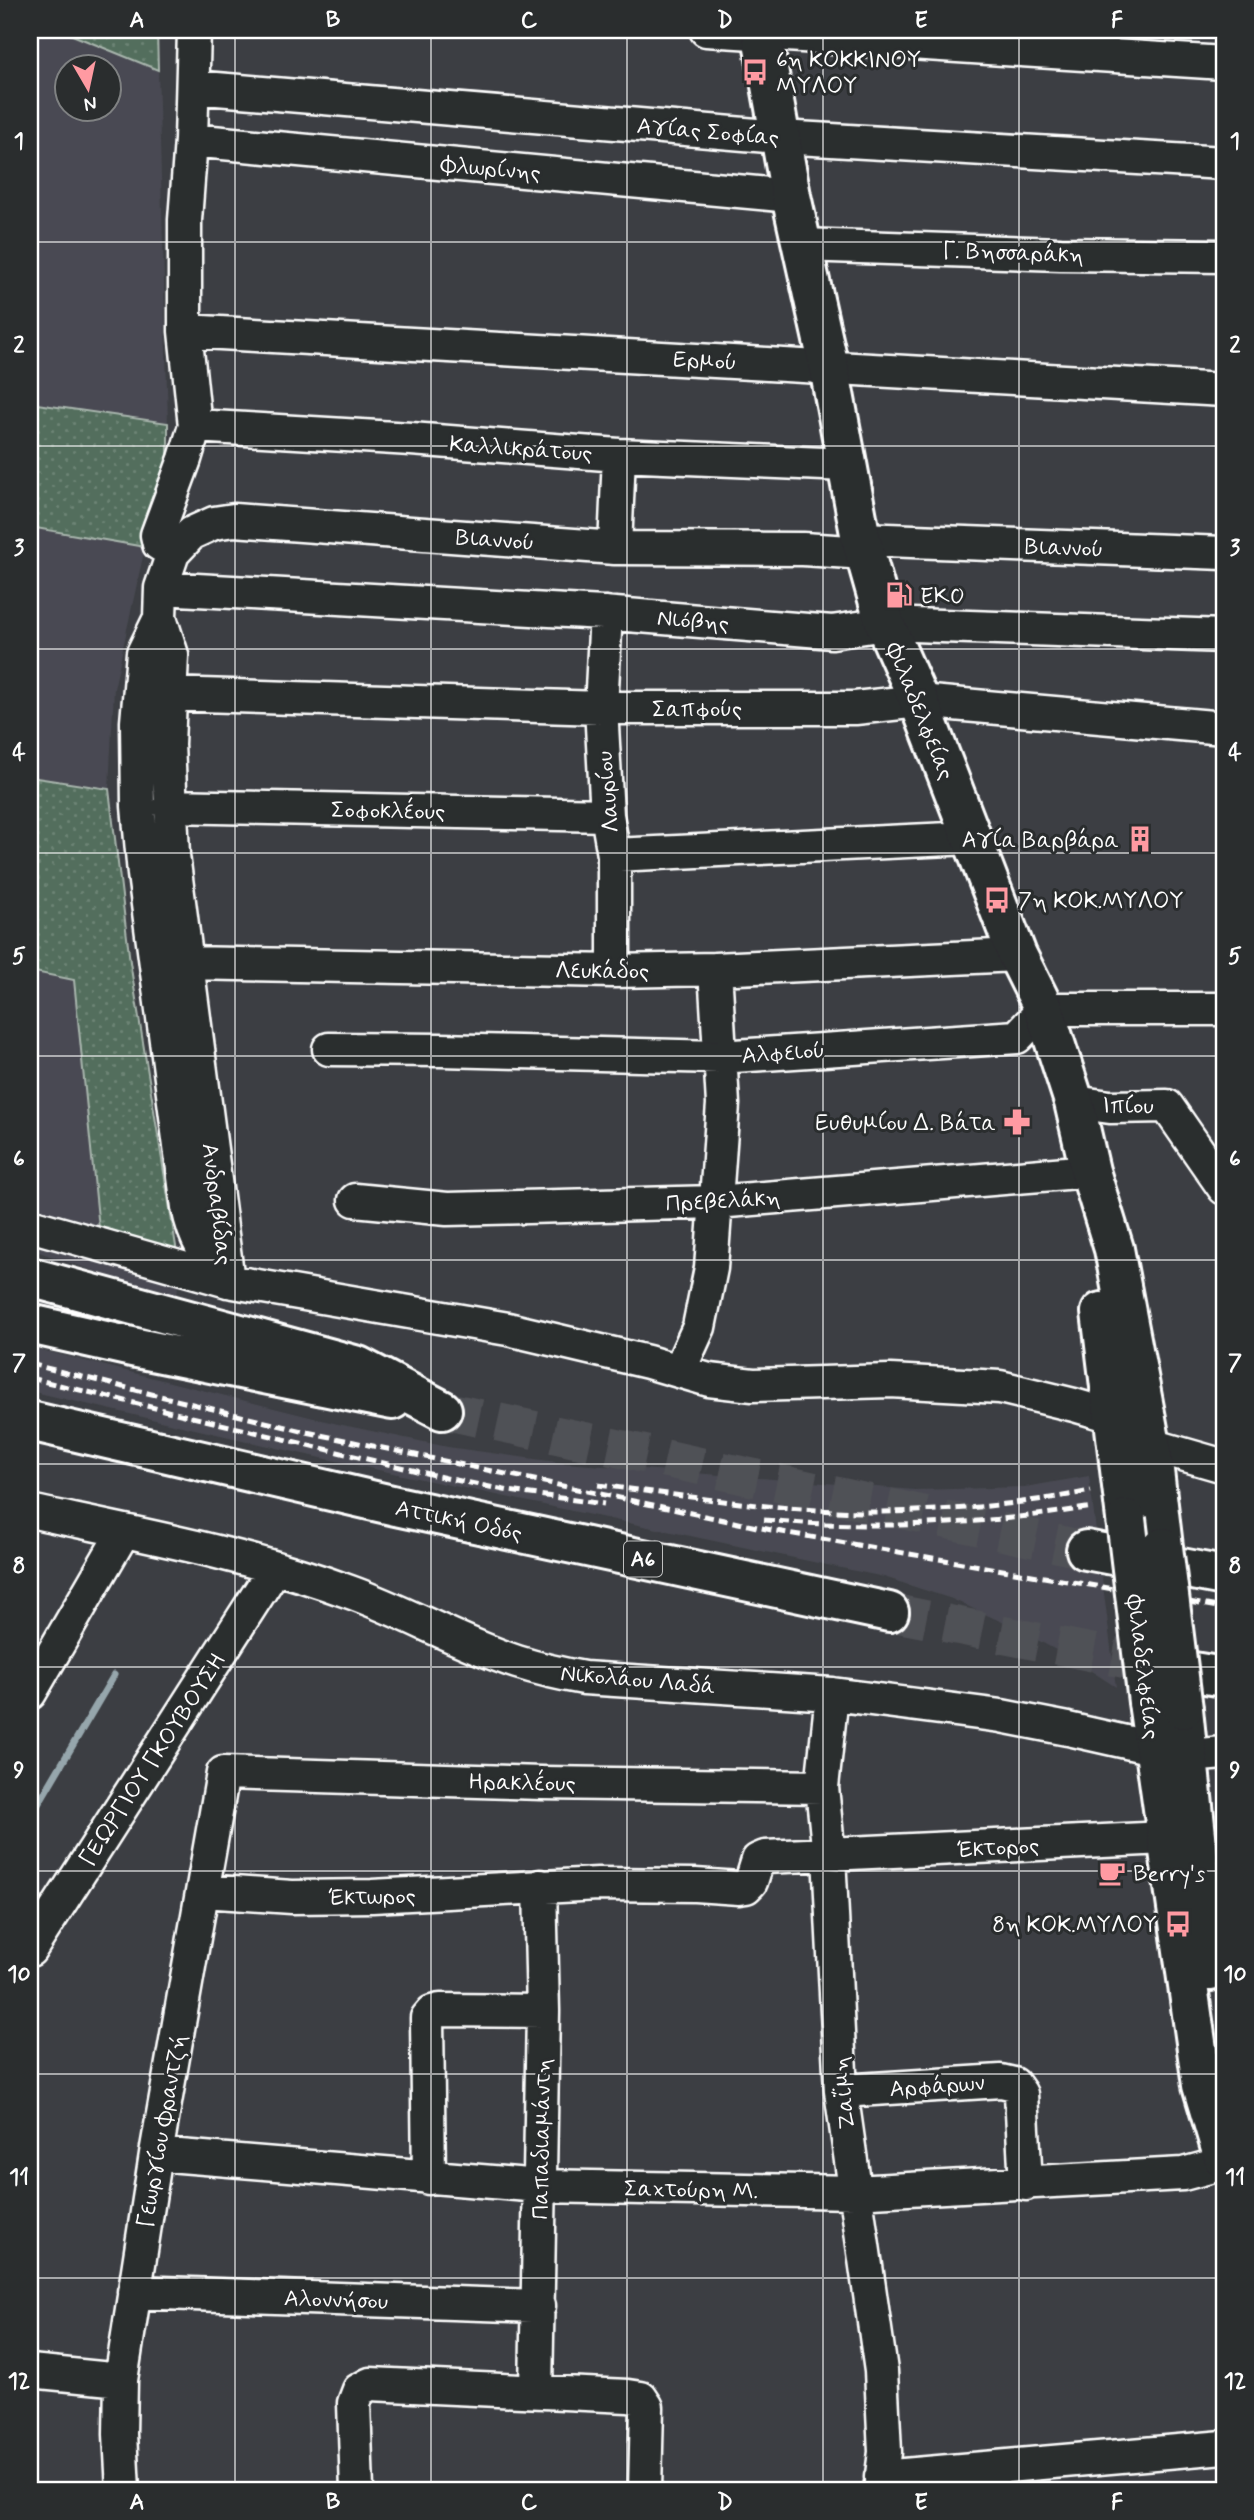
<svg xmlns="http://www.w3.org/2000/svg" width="1254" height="2520" viewBox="0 0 1254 2520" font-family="Mynerve,sans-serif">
	<defs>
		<pattern id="grass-dots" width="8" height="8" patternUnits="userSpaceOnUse" patternTransform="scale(1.75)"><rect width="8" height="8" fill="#536e5d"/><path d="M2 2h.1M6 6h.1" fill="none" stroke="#6d8475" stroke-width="1.8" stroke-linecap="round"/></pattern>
	</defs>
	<rect width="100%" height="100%" fill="#3c3e43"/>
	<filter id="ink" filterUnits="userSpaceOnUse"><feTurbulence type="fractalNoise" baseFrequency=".0143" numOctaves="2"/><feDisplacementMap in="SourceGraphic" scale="14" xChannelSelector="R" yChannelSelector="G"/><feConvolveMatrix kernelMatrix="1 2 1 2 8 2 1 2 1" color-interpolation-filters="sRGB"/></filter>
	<g filter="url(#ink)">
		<path fill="#494a52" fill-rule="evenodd" d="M30,30h30l98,40 10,353 -138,-20zM66,66h42v42h-42z
			M30,527l115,20 -31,142 -5,100 -79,-12z
			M30,971l44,8 27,269 79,23 -3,23 -74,-20 -73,-25z
			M30,1347l308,77 110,23 116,16 351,27 110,-3 64,-11 27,211 -45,-29 -58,-31 -61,-28 -68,-22 -581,-123 -273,-63z"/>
		<path fill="url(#grass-dots)" stroke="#a9b6ae" stroke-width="2" d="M60,30h97l1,40z
			M30,403l138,20v48l-23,76 -115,-20z
			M30,777l79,12 21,173 50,309 -79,-23 -27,-268 -44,-9z"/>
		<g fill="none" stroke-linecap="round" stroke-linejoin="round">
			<path stroke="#96a6ac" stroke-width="7" d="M30,1818l84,-143"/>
			<path stroke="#505156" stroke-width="38" stroke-dasharray="38 19" stroke-linecap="butt" d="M442,1410l644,140
				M889,1612l286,57"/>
			<g stroke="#fff" stroke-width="37">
				<path id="minor" d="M706,30l518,33
					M193,87l587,50 444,26
					M191,140l600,56
					M802,245l259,9 163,2
					M185,331l1039,59
					M195,426l216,13 208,16 228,10
					M861,539l363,14
					M615,548l4,-93
					M173,553l-14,-9 -2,-9 28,-76 10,-33 -10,-95v-111l6,-80 3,-110
					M161,588l442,25 229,19 53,-8 339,12
					M606,613l-5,95 6,107 7,40v116
					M160,618l-17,35 -6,69 1,84 6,68 44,333c6,31 18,51 40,74
					M169,694l432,14h254l64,-7 305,27
					M169,806l438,9
					M614,855l357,-17
					M186,963l428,8 101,-2 302,-14
					M329,1049l112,1 278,7 298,-20 27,-28h180
					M1074,1102l36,5 57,-1 57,82
					M355,1200l92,9 269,-7 374,-31
					M30,1225l198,56 280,48 140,33 61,18 44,5 137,-4 110,6 74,18 41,12 36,28 73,21
					M228,1281l-55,-426 -5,-111 4,-89 -12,-37 1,-30 12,-35 19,-20 22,-10 20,-3 381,28 188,1 63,4
					M679,1371l20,-44 12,-59 12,-164 -8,-135
					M30,1511c107,23 217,43 320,81 56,20 109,51 167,70 22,7 44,12 67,16l248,16 169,22 67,13 120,27 36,-3
					M30,1693l94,-162
					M832,1694l-10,93 7,69 12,235 40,280 4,81 -5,38
					M203,1891l89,6 80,-1 226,-12 97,1 44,3 7,-1 5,-5 7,-22 7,-3 401,-19
					M30,1950l245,-382
					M841,2091l160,-10 13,3 7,10 5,90
					M156,2154l384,32 314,6 329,-18 41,-11
					M429,2178l-2,-160 5,-6 8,-2 103,1
					M134,2292l405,14
					M30,2371l91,9
					M536,2391l7,-380 -3,-125
					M881,2477l343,-30
					M123,2490l-3,-56 1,-54 35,-226 67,-381 319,10 280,4
					M357,2490l-3,-87 5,-13 11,-6 258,12 13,2 6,9 -2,83"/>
			</g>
			<g stroke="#fff" stroke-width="44">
				<path id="major" d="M761,30l30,166 38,171 32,172 24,85 34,77 98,254 27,54 30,93 16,69 24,78 37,196 12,102
					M1101,1312l25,207
					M1148,1702l54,383 22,74
					M1183,1709l27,262"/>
			</g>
			<g stroke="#fff" stroke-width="44">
				<path id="highway" d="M30,1277l328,89 84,44
					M30,1324l102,23 260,53
					M30,1421l366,85 493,106
					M1086,1550l138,26
					M1187,1671l37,6"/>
			</g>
			<use href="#minor" stroke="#2a2d2e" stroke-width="32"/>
			<use href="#major" stroke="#2a2d2e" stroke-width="38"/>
			<use href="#highway" stroke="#2a2d2e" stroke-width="38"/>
			<path stroke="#fff" stroke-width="5" stroke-dasharray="10 5" stroke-linecap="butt" d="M30,1364l272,67 474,100 448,77
				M30,1378l416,100 63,13 95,13
				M598,1485c90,11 180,26 271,27 75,0 148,-7 222,-21
				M764,1520c111,10 218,5 328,-13"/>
			<g stroke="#fff" stroke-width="44" stroke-linecap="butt">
				<path id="major-bridge" d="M1126,1519l22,183
					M1163,1547l20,162"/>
			</g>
			<use href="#major-bridge" stroke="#2a2d2e" stroke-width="38"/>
		</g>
	</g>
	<path fill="none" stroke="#fff" stroke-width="2" stroke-opacity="0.55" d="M235,30v2460M431,30v2460M627,30v2460M823,30v2460M1019,30v2460M30,242h1194M30,446h1194M30,649h1194M30,853h1194M30,1056h1194M30,1260h1194M30,1464h1194M30,1667h1194M30,1871h1194M30,2074h1194M30,2278h1194"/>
	<defs>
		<g id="bus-bare" transform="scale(2.1)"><path d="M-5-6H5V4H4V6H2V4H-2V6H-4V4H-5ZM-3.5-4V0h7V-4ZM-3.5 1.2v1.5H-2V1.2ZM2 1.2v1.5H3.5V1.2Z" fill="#ff9aa2" stroke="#2a2d2e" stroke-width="2.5" paint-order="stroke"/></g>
		<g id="fuel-bare" transform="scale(2.1)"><path d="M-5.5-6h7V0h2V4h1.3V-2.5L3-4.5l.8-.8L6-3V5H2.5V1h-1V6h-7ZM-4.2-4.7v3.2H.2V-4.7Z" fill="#ff9aa2" stroke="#2a2d2e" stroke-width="2.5" paint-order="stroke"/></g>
		<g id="building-bare" transform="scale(2.1)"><path d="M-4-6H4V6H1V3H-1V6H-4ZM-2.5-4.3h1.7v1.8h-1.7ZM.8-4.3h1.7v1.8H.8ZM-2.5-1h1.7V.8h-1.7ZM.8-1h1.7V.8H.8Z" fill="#ff9aa2" stroke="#2a2d2e" stroke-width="2.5" paint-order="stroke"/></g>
		<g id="pharmacy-bare" transform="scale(2.1)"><path d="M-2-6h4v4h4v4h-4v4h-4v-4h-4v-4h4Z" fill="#ff9aa2" stroke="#2a2d2e" stroke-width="2.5" paint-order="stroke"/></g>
		<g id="cafe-bare" transform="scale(2.1)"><path d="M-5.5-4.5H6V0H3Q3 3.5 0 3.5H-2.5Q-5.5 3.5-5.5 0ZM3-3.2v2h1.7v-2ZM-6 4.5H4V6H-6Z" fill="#ff9aa2" stroke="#2a2d2e" stroke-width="2.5" paint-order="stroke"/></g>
	</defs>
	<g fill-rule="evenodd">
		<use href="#bus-bare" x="755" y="72"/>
		<use href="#fuel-bare" x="899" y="595"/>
		<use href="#building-bare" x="1140" y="839"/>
		<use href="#bus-bare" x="997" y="900"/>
		<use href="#pharmacy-bare" x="1017" y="1122"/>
		<use href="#cafe-bare" x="1112" y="1873"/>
		<use href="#bus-bare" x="1178" y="1924"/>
	</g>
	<g text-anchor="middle" stroke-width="6" stroke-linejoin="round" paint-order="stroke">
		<rect fill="#2a2d2e" stroke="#bfc0c0" stroke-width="2" x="624" y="1541.5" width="38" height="35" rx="5"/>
		<g font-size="21" font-weight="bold" fill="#fff">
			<text x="643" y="1566">Α6</text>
		</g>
		<g font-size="23" fill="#fff" stroke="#2a2d2e" text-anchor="start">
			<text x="776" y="67">6η ΚΟΚΚΙΝΟΥ<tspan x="776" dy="26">ΜΥΛΟΥ</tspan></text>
			<text x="920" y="603">EKO</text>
			<text x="1119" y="847" text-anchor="end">Αγία Βαρβάρα</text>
			<text x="1018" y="908">7η ΚΟΚ.ΜΥΛΟΥ</text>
			<text x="996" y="1130" text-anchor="end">Ευθυμίου Δ. Βάτα</text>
			<text x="1133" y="1881">Berry's</text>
			<text x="1157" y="1932" text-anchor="end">8η ΚΟΚ.ΜΥΛΟΥ</text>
		</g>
		<g font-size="23" fill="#fff" stroke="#2a2d2e">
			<text transform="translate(708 131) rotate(5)" y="8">Αγίας Σοφίας</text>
			<text transform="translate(491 168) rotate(5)" y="8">Φλωρίνης</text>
			<text transform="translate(1013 252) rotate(2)" y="8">Γ. Βησσαράκη</text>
			<text transform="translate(705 360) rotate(3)" y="8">Ερμού</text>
			<text transform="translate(521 448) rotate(4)" y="8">Καλλικράτους</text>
			<text transform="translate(495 539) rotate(4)" y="8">Βιαννού</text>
			<text transform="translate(1064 547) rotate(2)" y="8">Βιαννού</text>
			<text transform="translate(693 620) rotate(5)" y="8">Νιόβης</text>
			<text x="697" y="716">Σαπφούς</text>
			<text transform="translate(921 711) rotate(68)" y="8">Φιλαδελφείας</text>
			<text transform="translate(607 792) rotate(-95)" y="8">Λαυρίου</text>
			<text transform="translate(388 810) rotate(1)" y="8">Σοφοκλέους</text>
			<text x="602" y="978">Λευκάδος</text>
			<text transform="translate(783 1052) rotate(-4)" y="8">Αλφειού</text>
			<text transform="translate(1128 1105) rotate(1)" y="8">Ιπίου</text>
			<text transform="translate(723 1200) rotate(-3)" y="8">Πρεβελάκη</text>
			<text transform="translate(218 1204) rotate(83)" y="8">Ανδραβίδας</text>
			<text transform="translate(459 1520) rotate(12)" y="8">Αττική Οδός</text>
			<text transform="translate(1144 1667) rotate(83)" y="8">Φιλαδελφείας</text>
			<text transform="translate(638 1679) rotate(5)" y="8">Νικολάου Λαδά</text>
			<text transform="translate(152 1759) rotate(-57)" y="8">ΓΕΩΡΓΙΟΥ ΓΚΟΥΒΟΥΣΗ</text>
			<text transform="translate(522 1782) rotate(1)" y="8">Ηρακλέους</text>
			<text transform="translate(998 1847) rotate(-3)" y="8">Έκτορος</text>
			<text transform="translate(372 1896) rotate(-1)" y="8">Έκτωρος</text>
			<text transform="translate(937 2085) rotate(-4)" y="8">Αρφάρων</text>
			<text transform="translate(843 2093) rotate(-95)" y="8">Ζαΐμη</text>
			<text transform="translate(161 2131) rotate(-80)" y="8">Γεωργίου Φραντζή</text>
			<text transform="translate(541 2139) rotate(-89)" y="8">Παπαδιαμάντη</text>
			<text transform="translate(691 2189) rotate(1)" y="8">Σαχτούρη Μ.</text>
			<text transform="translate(336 2299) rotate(2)" y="8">Αλοννήσου</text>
		</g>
	</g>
	<rect width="1254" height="2520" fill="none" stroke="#2a2d2e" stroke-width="77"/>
	<g transform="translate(88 88) rotate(171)"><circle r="33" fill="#2a2d2e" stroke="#7f8182" stroke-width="2"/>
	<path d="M0-5L12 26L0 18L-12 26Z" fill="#ff9aa2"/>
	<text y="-10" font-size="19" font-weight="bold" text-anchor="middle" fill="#ffffff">N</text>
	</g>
	<rect x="38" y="38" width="1178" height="2444" fill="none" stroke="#fff" stroke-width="2.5"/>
	<g font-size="23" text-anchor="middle" font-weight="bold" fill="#fff">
		<text x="137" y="27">A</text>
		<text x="333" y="27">B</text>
		<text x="529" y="27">C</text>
		<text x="725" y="27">D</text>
		<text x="921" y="27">E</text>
		<text x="1117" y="27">F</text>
		<text x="19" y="148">1</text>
		<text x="1235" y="148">1</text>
		<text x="19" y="352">2</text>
		<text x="1235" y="352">2</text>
		<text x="19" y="555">3</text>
		<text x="1235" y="555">3</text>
		<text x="19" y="759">4</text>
		<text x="1235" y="759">4</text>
		<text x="19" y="963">5</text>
		<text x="1235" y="963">5</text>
		<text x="19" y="1166">6</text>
		<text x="1235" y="1166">6</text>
		<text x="19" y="1370">7</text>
		<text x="1235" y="1370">7</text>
		<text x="19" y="1573">8</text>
		<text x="1235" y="1573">8</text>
		<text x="19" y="1777">9</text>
		<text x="1235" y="1777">9</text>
		<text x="19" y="1981">10</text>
		<text x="1235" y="1981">10</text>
		<text x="19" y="2184">11</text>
		<text x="1235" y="2184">11</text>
		<text x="19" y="2388">12</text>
		<text x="1235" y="2388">12</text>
		<text x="137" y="2509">A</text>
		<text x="333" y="2509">B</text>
		<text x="529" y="2509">C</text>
		<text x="725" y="2509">D</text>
		<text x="921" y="2509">E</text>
		<text x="1117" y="2509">F</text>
	</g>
</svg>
